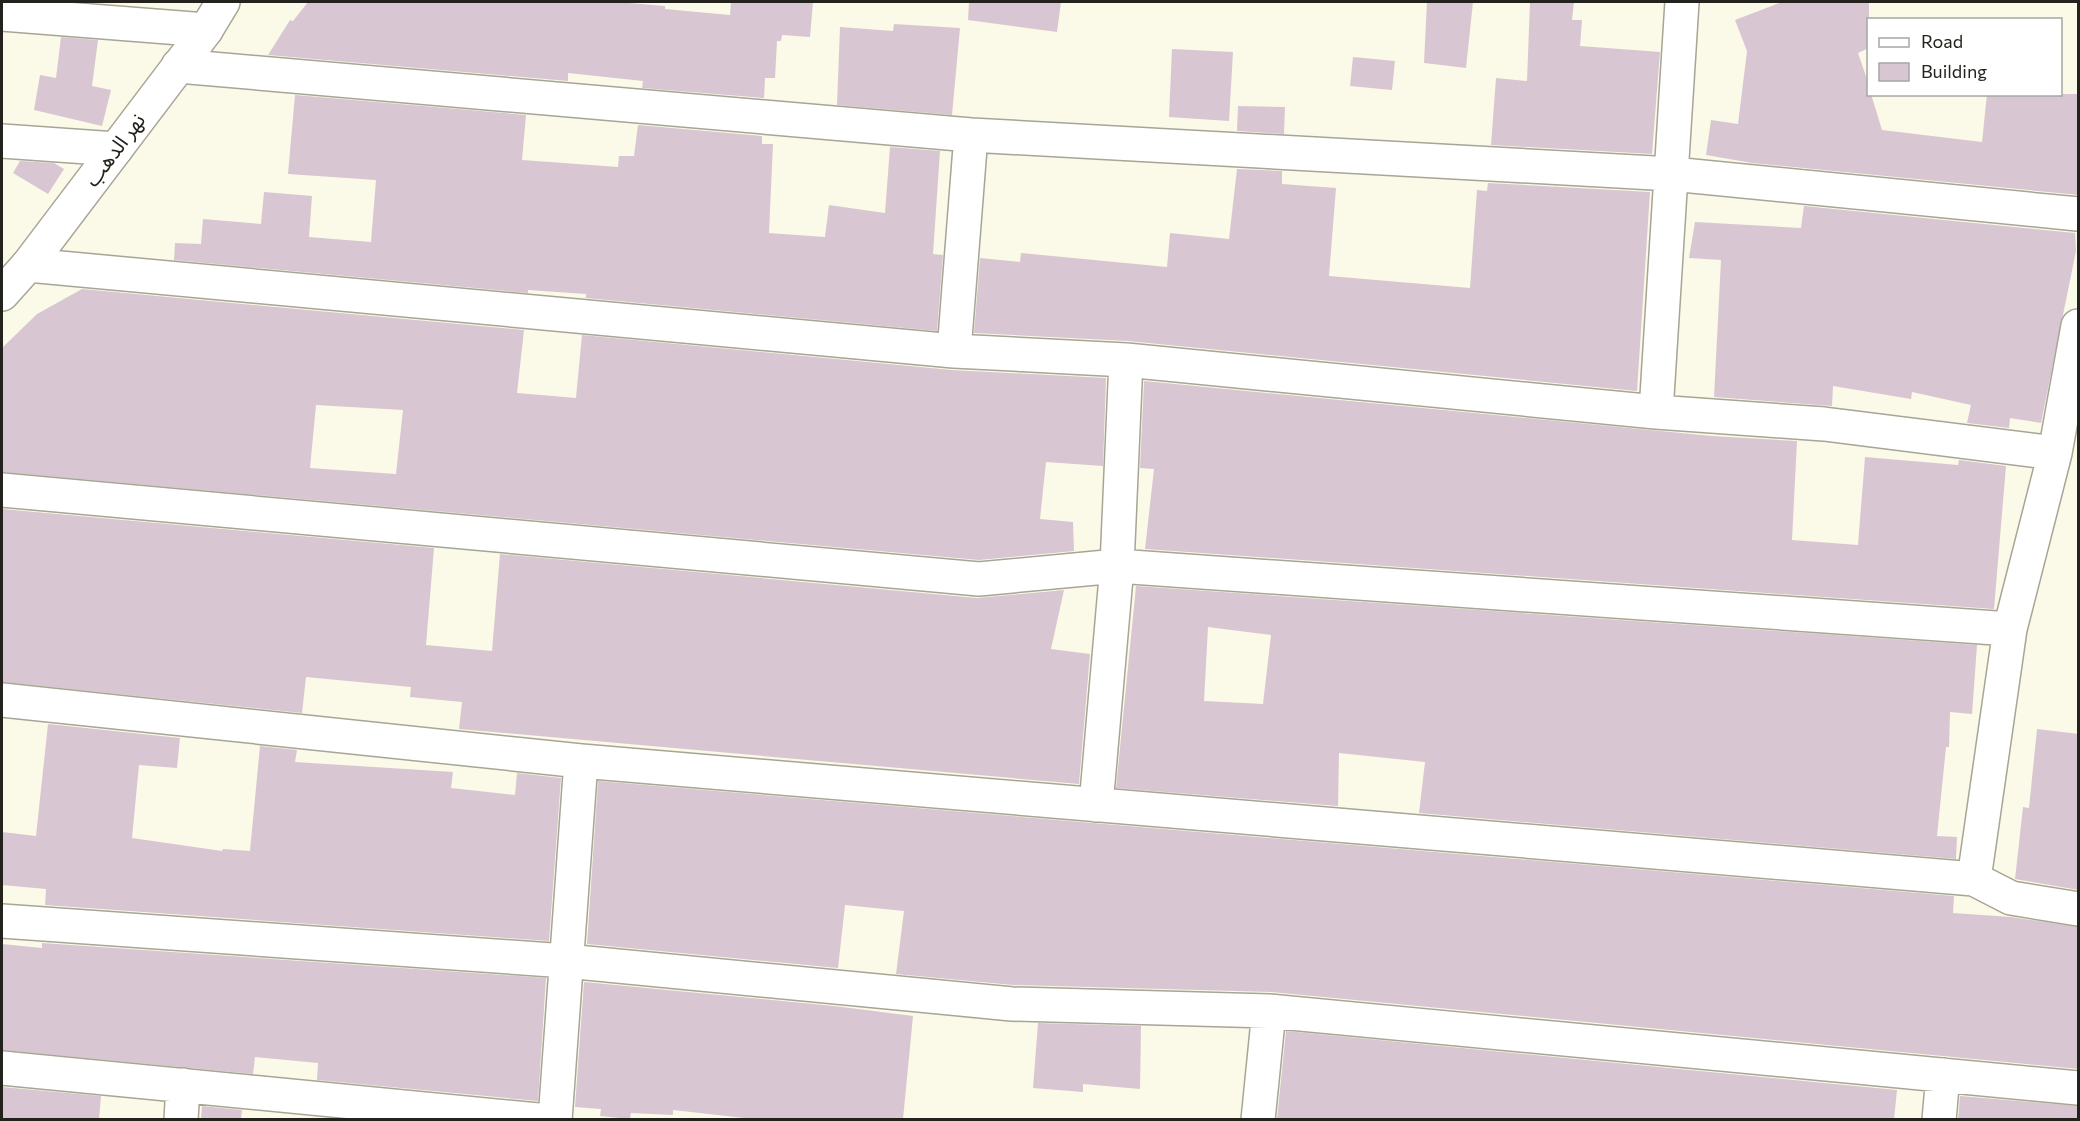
<svg xmlns="http://www.w3.org/2000/svg" width="2080" height="1121" viewBox="0 0 2080 1121" font-family="Commissioner,'Noto Sans Arabic',sans-serif">
	<rect width="100%" height="100%" fill="#fbf9e7"/>
	<path fill="#d8c7d2" fill-rule="evenodd" d="M308,2h309l48,4v3l65,6 1,-13h82l-3,35 -28,-2 -1,6h-4l-2,37h-10l-1,20 -122,-10 1,-7 -75,-8v8l-300,-26 22,-35 3,1z
		M969,2h92l-4,30 -89,-12z
		M1427,2h46l-7,66 -42,-5z
		M1530,2h44l-2,18h10l-2,26 80,6 -8,102 -161,-9 5,-67 31,3z
		M1782,2h87v46l-11,5 11,32v9h2l11,36 100,12 5,-48h92v101l-327,-32 -46,-8 5,-35 27,4 9,-73 -12,-31z
		M894,24l66,4 -8,87 -115,-10 3,-78 53,4z
		M61,37l37,3 -6,46 19,4 -9,36 -68,-16 6,-35 16,3z
		M1172,49l61,3 -4,69 -60,-4z
		M1353,57l42,4 -3,29 -42,-4z
		M295,95l231,20 -4,45 96,7 1,-11h15l4,-31 124,11v8h11l-4,89 56,4 4,-32 56,8 5,-66 50,4 -7,103 10,1 -6,76 -351,-33v-4l-58,-4v3l-354,-33 1,-17 26,1 2,-25 58,5 3,-32 48,4 -3,41 62,5 5,-62 -88,-6z
		M1238,106l47,1 -1,27 -47,-3z
		M20,161l34,2 10,6 -16,25 -35,-21z
		M1237,169l45,2v13l54,4 -7,88 141,12 7,-98 10,1 1,-8 162,9 -13,199 -509,-50 -154,-8 6,-75 40,4 1,-9 146,14 3,-34 59,6z
		M1804,206l271,27 1,18 -35,172 -31,-5 -1,10 -42,-5 4,-18 -59,-13 -1,7 -78,-13 -1,20 -118,-9 7,-137 -32,-2 6,-36 106,6z
		M82,289l442,41 -7,63 59,5 6,-63 370,35 154,8 -3,88 -57,-4 -6,57 33,3 1,29 -95,9 -977,-88v-124l35,-34zM316,405l87,5 -7,64 -86,-6z
		M1144,381l568,55 85,5 -5,99 66,5 7,-88 93,8 1,-5 47,6 -12,143 -849,-60 9,-80 -14,-1z
		M2,509l432,39 -8,97 66,6 8,-97 477,44 87,-8 -13,59 39,5 -11,130 -620,-55 3,-27 -52,-5 1,-10 -105,-10 -4,36 -300,-31z
		M1136,586l841,59 -5,69 -22,-2 -1,35h-3l-9,89 20,1 -1,22 -537,-46 6,-51 -86,-9 -1,53 -222,-18zM1208,627l63,8 -8,69 -59,-3z
		M48,724l132,14 -3,30 -38,-3 -7,73 90,13 1,-2 27,2 10,-105 37,4 -2,12 158,10 -2,16 64,7 2,-22 44,5 -12,163 -504,-36 1,-16 -44,-4v-53l34,4z
		M2037,729l42,5v156l-64,-11 8,-72 6,1z
		M598,781l1356,115 -1,17 58,4 68,10v142l-808,-77 -258,-7 -117,-11 8,-63 -59,-6 -7,63 -251,-24z
		M42,943l504,35 -8,123 -221,-21 1,-17 -63,-6 -2,17 -251,-24v-106l40,4z
		M584,982l250,24 79,10 -10,103h-150l-80,-9v5l-42,-2 -1,6 -30,-3 1,-7 -26,-2z
		M1038,1023l103,3 -1,63 -57,-5v8l-50,-4z
		M1286,1031l611,59 -3,29h-617z
		M2,1087l99,9 -2,23h-97z
		M1960,1096l119,10v13h-121z
		M202,1106l40,4 -1,9h-40z"/>
	<g fill="none" stroke-linecap="round" stroke-linejoin="round">
		<g stroke="#a7a595" stroke-width="36">
			<path id="street" d="M2,14l204,16
				M178,66l793,69 701,39 406,40
				M2,141l114,8
				M28,265l926,86 172,9 530,52 168,12 231,29
				M954,351l17,-216
				M1656,412l26,-410
				M2,490l977,89 138,-13 893,63
				M2,700l579,61 1393,118 37,19 67,11
				M1096,805l21,-239 9,-206
				M1974,879l36,-250 45,-176 23,-127
				M2,921l564,40 446,43 257,7 809,77
				M2,1068l536,52
				M181,1120l2,-35
				M555,1120l26,-359
				M1258,1120l11,-109
				M1939,1120l4,-45"/>
		</g>
		<g stroke="#a7a595" stroke-width="36">
			<path id="secondary" d="M2,294l26,-29 178,-235 17,-28"/>
		</g>
		<use href="#street" stroke="#fff" stroke-width="33"/>
		<use href="#secondary" stroke="#fff" stroke-width="33"/>
	</g>
	<g text-anchor="middle" stroke-width="4.5" stroke-linejoin="round" paint-order="stroke">
		<g font-size="21" fill="#23221c" stroke="#fff">
			<text transform="translate(115 150) rotate(-53)" y="7">نهر الدهب</text>
		</g>
	</g>
	<rect width="2080" height="1121" fill="none" stroke="#23221c" stroke-width="6"/>
	<rect x="1867" y="18" width="195" height="78" fill="#ffffff" stroke="#a7a7a4" stroke-width="1.5"/>
	<rect x="1879" y="38" width="30" height="9" fill="#ffffff" stroke="#a7a7a4" stroke-width="1.5"/>
	<text x="1921" y="48" font-size="18" fill="#23221c">Road</text>
	<rect x="1879" y="63" width="30" height="18" fill="#d8c7d2" stroke="#a7a7a4" stroke-width="1.5"/>
	<text x="1921" y="78" font-size="18" fill="#23221c">Building</text>
</svg>
